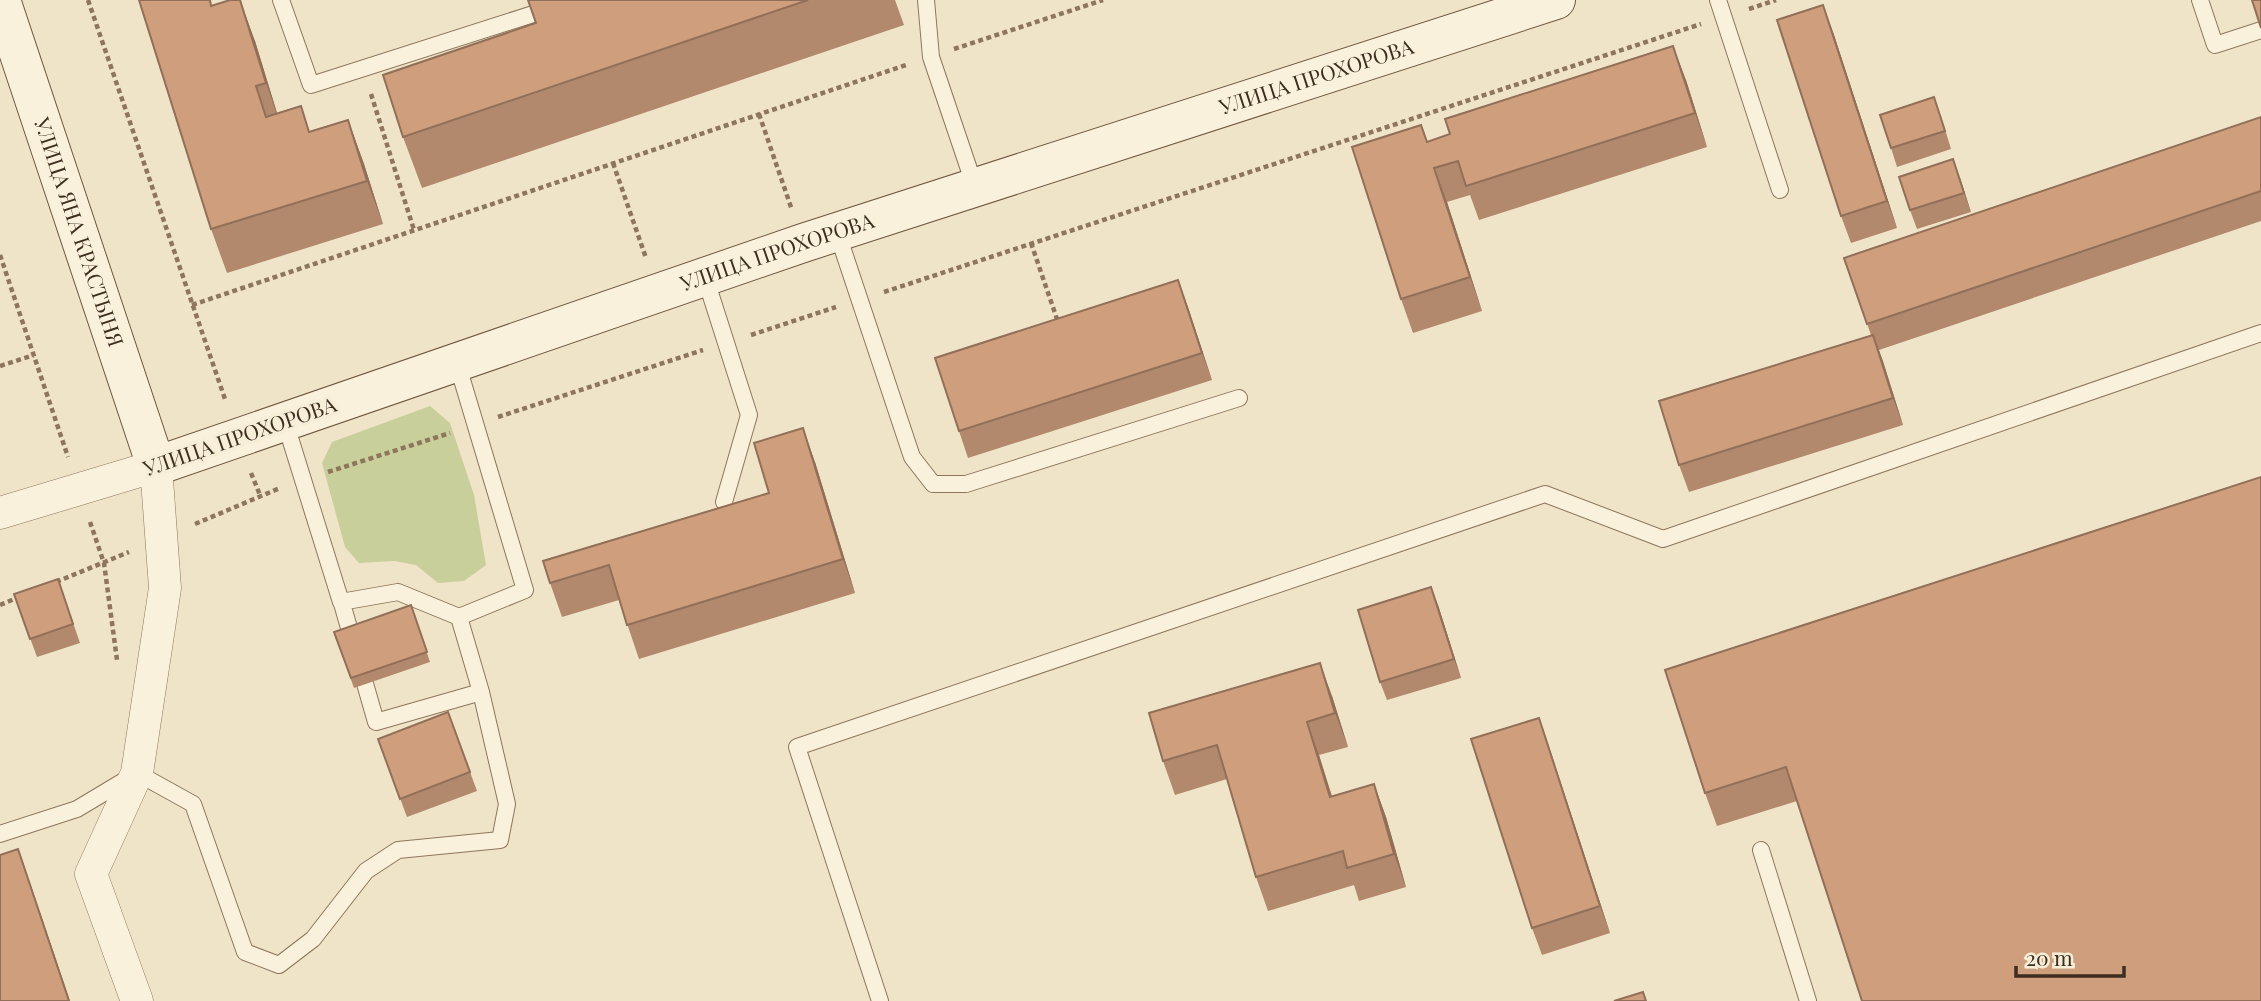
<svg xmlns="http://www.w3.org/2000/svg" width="2261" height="1001" viewBox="0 0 2261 1001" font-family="'Playfair Display',serif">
	<rect width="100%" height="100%" fill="#f0e4c8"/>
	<path fill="#c9cf9b" d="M430,406l20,17 24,72 12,70 -22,16 -26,2 -22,-18 -22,-4 -35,2 -14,-16 -23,-84 10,-21z"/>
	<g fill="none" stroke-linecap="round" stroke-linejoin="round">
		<g stroke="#8d765c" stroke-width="18">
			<path id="lane" d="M281,0l30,85 266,-85
				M926,0l5,57 44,130
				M1718,0l62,190
				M2200,0l15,45 46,-15
				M837,232l75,225 21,27h33l273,-86
				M705,277l44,138 -25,87
				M285,422l56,180 57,-10 61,25 66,-27 -68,-227
				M341,600l35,122 105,-30 -22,-75
				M0,834l77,-25 60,-36 56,31 52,148 34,13 34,-26 53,-68 32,-21 102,-10 7,-36 -26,-112
				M1761,850l47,151
				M880,1001l-83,-254 748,-253 118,45 598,-206"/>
		</g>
		<g stroke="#8d765c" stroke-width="33">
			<path id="street" d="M0,513l156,-47 9,122 -28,185 -46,101 46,127"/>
		</g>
		<g stroke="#6f573f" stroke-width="40">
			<g id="secondary">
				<path id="s1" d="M1,0l155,466 647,-223 753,-243"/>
			</g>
		</g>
		<path stroke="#8d765c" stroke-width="4.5" stroke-dasharray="5 3.5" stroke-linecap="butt" d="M88,0l138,402
			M1749,9l27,-9
			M954,49l149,-49
			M371,94l43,136
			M759,114l33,96
			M613,163l33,95
			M1031,243l27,79
			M0,255l68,202
			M884,292l817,-268
			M192,305l714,-240
			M751,335l85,-28
			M0,366l34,-11
			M498,417l205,-67
			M328,472l122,-39
			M251,473l9,22
			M90,522l14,41 13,97
			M195,524l85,-36
			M56,582l73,-30
			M0,605l19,-8"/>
		<use href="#lane" stroke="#faf1dc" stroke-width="16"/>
		<use href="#street" stroke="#faf1dc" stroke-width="32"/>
		<use href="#secondary" stroke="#faf1dc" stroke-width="38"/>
	</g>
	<path fill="#b2896c" d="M528,0h367l9,25 -482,163 -19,-51 133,-114z
		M213,5l42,36 22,72 33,19 38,-12 16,44 19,60 -156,49 -16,-44z
		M1833,32l64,196 -46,15 -10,-27z
		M1686,80l21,67 -228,73 -9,-25 -23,7 35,109 -69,22 -12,-34 26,-157 23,-8z
		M1941,116l10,33 -54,18 -6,-19z
		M2261,117v104l-382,129 24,75 -214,67 -10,-27 192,-130 -27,-77z
		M1960,178l11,34 -54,17 -7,-19z
		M1178,280l34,100 -244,78 -9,-27z
		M815,462l40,131 -216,66 -20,-59 -57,17 -12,-34 219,-90z
		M2261,477l-464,324 -80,25 -12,-33z
		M58,579l22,64 -43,14 -23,-63z
		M411,605l19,57 -76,26 -20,-56z
		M1438,605l23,73 -74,22 -7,-18z
		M1332,696l16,51 -29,8 13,41 42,-12 12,33 20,70 -47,14 -5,-16 -86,26 -12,-34 -29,-98 -52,16 -12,-34z
		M448,712l29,79 -70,26 -29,-78z
		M1548,744l62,189 -68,22 -10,-27z"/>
	<path fill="#916f58" d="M240,0l15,41 26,85 -15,-43z
		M1823,5l10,27 64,196 -10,-27z
		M1673,46l13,34 21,67 -12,-34z
		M348,120l16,44 19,60 -16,-43z
		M1953,159l7,19 11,34 -7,-19z
		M1434,168l13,34 35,109 -12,-34z
		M1178,280l10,27 24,73 -10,-27z
		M1873,335l10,26 20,64 -10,-27z
		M803,428l12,34 40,131 -12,-34z
		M1431,587l7,18 23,73 -7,-19z
		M1320,663l12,33 16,51 -13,-34z
		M1539,718l9,26 62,189 -10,-27z
		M1307,722l12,33 23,76 -12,-34z
		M1374,784l12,33 20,70 -12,-33z
		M18,849l12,34 40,118h-1z"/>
	<path fill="#cf9f7d" stroke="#916f58" stroke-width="2" d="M139,0h71l1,6 19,-6h10l26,83 -10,3 10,31 35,-11 8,26 39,-12 19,61 -156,48z
		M528,0h280l-405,137 -20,-62 153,-52z
		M2252,0h9v28z
		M1823,5l64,196 -46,15 -64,-196z
		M1673,46l22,67 -229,73 -8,-25 -24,7 36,109 -69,22 -49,-152 69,-22 6,17 23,-8 -5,-15z
		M1934,97l11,34 -54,17 -11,-33z
		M2261,117v74l-394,133 -23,-66z
		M1953,159l11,34 -54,17 -11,-33z
		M1178,280l24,73 -243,78 -24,-73z
		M1873,335l20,63 -214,67 -20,-64z
		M803,428l40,131 -216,66 -18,-60 -59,18 -7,-22 226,-68 -15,-50z
		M2261,477v524h-399l-76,-234 -81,26 -40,-123z
		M58,579l15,45 -43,15 -16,-45z
		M1431,587l23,72 -74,23 -22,-72z
		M411,605l16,47 -76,26 -17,-46z
		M1320,663l15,50 -28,9 23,75 44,-13 20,70 -47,14 -4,-17 -87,26 -39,-132 -54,16 -14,-48z
		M448,712l22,60 -70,27 -22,-60z
		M1539,718l61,188 -68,22 -61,-189z
		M18,849l51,152h-69v-146z
		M1643,992l3,9h-32z"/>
	<g text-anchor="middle" stroke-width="7" stroke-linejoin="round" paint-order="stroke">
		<g font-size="21" fill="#3d2e20" stroke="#f7eed8">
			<text dy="7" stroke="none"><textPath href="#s1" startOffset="1715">УЛИЦА ПРОХОРОВА</textPath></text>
			<text dy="7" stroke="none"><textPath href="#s1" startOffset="245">УЛИЦА ЯНА КРАСТЫНЯ</textPath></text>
			<text dy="7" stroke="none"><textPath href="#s1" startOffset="1148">УЛИЦА ПРОХОРОВА</textPath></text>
			<text transform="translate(240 437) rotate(-19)" y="7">УЛИЦА ПРОХОРОВА</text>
		</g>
	</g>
	<path d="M2016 966v10h108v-10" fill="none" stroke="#3d2e20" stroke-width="3.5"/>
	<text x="2026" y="966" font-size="21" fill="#3d2e20" stroke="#f7eed8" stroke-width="5" paint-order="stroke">20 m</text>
</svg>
